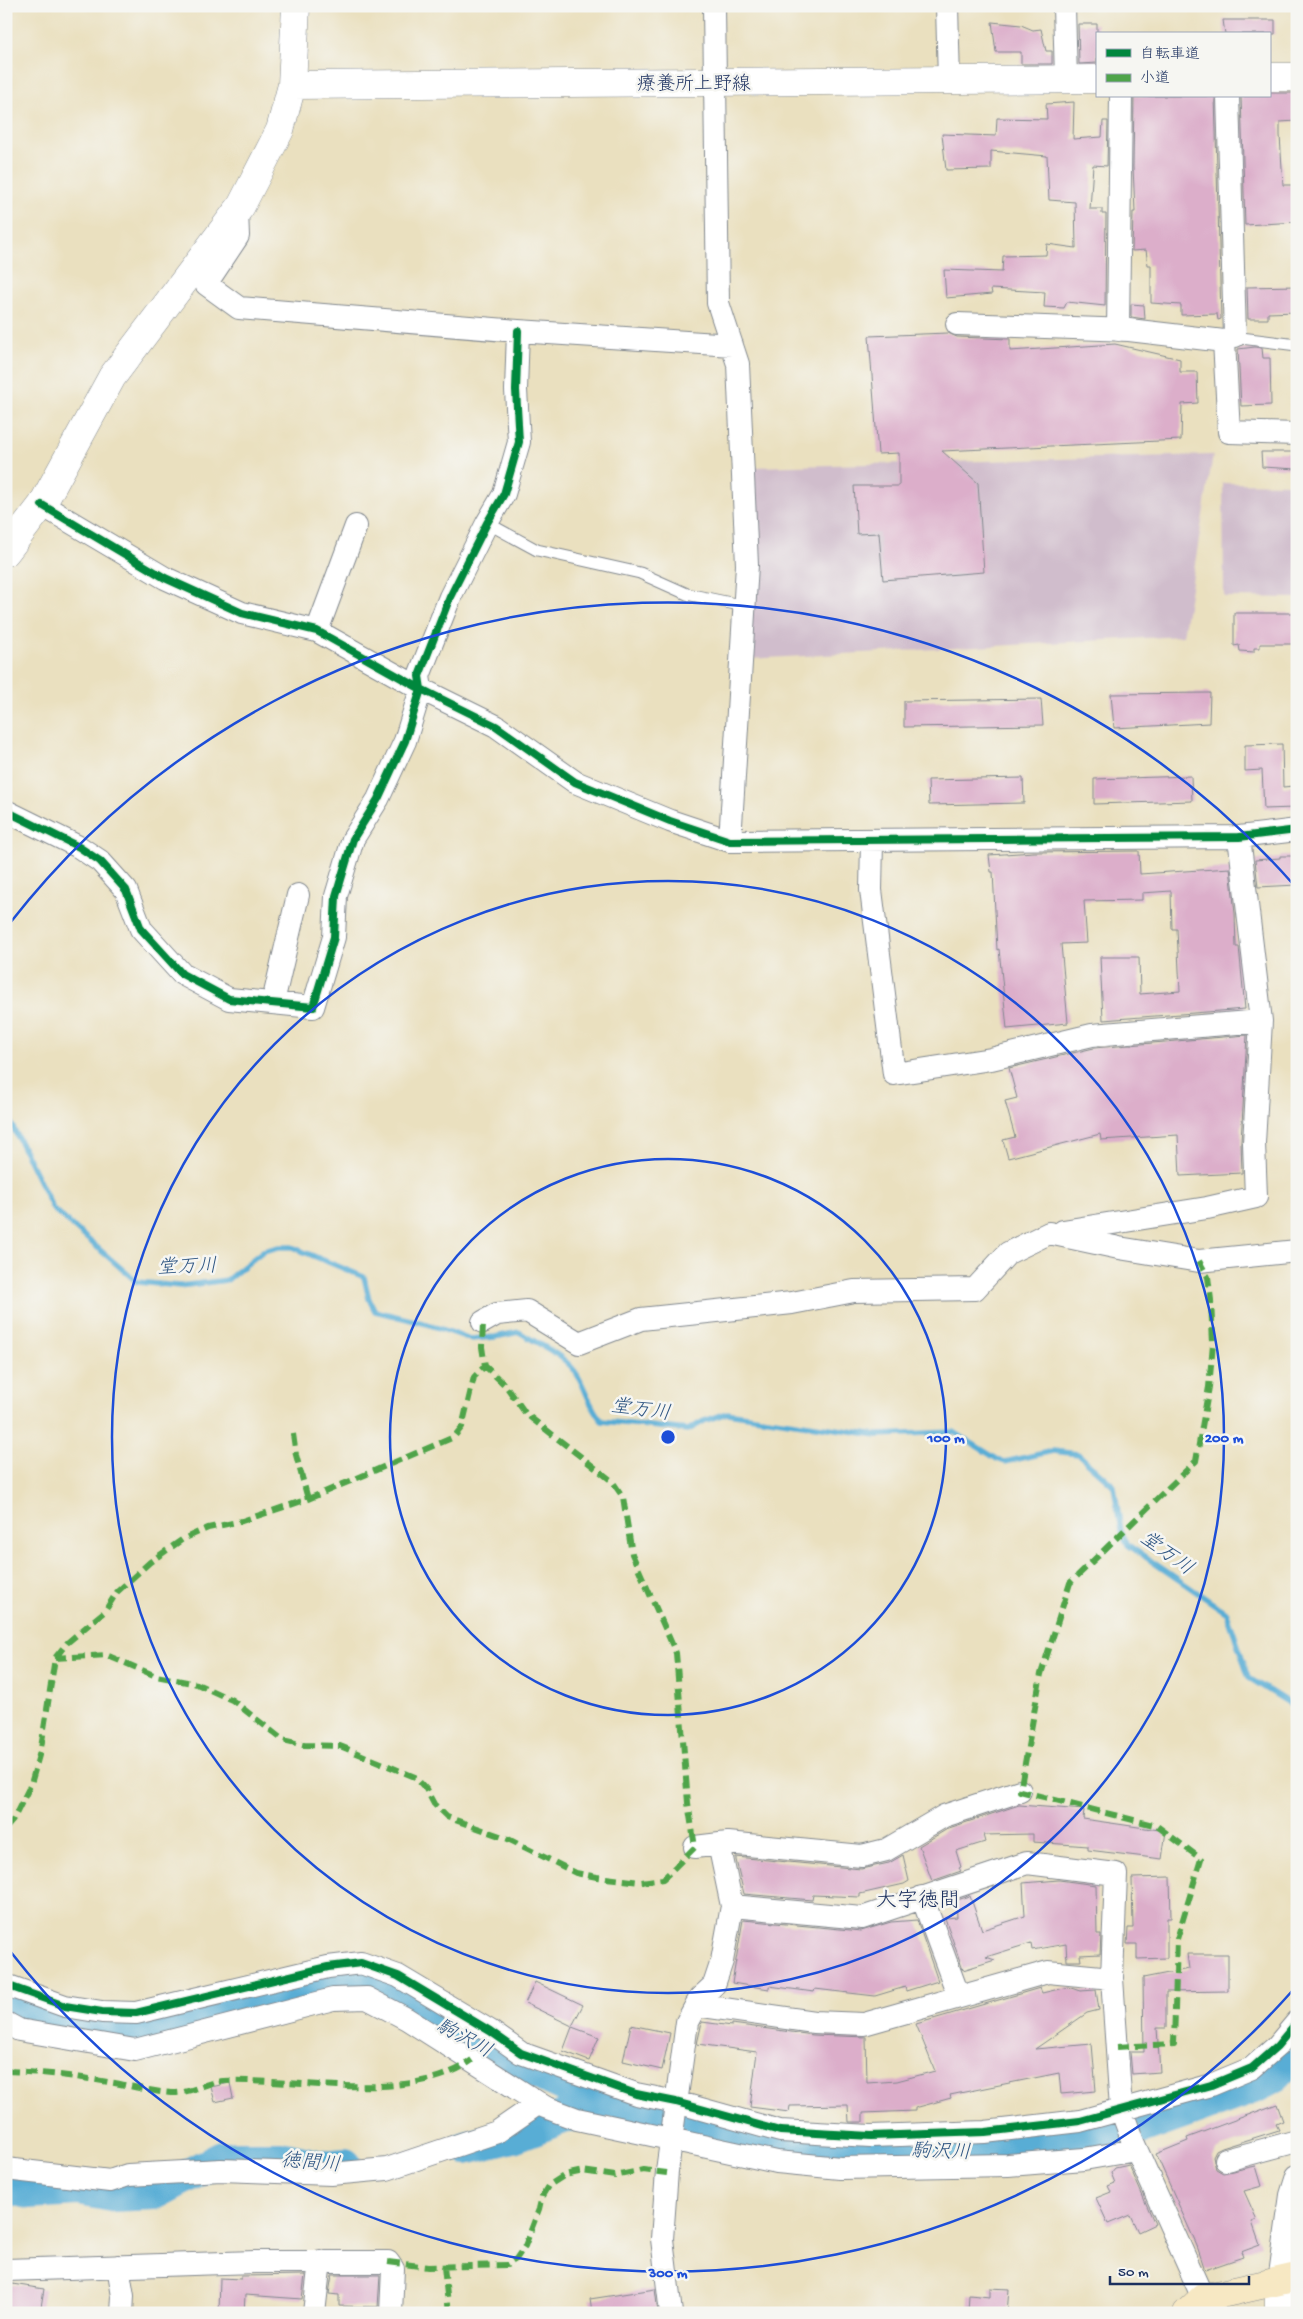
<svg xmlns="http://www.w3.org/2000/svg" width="1303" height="2319" viewBox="0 0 1303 2319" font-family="'Gochi Hand','Klee One',sans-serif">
	<rect width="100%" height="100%" fill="#f6f6f2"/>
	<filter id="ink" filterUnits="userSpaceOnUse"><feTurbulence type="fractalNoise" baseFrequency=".02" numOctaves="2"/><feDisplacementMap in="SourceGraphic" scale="10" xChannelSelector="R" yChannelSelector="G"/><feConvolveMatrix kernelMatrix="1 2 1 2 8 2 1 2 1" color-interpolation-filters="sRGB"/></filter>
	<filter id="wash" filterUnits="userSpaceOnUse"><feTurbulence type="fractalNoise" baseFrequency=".0096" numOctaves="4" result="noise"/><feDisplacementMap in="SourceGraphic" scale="20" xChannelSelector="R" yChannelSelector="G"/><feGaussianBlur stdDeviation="1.12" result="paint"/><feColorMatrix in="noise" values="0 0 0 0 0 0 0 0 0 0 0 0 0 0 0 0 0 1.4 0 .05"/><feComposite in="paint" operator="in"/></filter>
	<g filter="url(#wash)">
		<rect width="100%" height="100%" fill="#eae0bf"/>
		<path fill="#d0bdcc" d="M1213,455l-30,181 -435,23 6,-192z
			M1223,483l74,1v114l-73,-1z"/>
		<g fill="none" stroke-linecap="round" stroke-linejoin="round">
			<path stroke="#59add5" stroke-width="5.5" d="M6,1113l47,96 84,73 43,4 47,-6 36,-29 16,-4h13l72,30 5,22 6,12 52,13 44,15 24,-2 24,-5c19,12 48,24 59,44 9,16 12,32 24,45l86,9 16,-9 23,-8 150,22 77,-3 43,27 8,3 48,-11 25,3 36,32 7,45 7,14 99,68 22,65 48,30"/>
			<path stroke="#59add5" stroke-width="34" d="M6,2002l40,15 72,16 101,-18 111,-33 61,6 53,41 130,61 106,29 96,23 111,6 98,4 125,-13 134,-48 32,-16 21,-24
				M466,2148l47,-12 50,-19 31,-9
				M6,2186l23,6 50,-3 33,6 43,-2 67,-35h59l42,9 22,-2"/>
		</g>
		<g id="blocks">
			<path fill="#dcaeca" d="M1223,20h52v14h-50z
				M992,22l29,3 12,5 8,-1 5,22h6v13h-31v-12h-25z
				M1078,24h19v39l-18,1z
				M1269,93h28v28l-17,1v13l3,50h14v37l-52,3 -4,-129h28z
				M1134,96h81l6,223 -3,1 -1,-6 -36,1v-10l-30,-2v-38h-3l-2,-15 -14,1 1,-39h2l-2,-45z
				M1074,102l-1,37 29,-2 1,-16h5l-1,45 -14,-1 -3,44h12v5h4l-1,92 -38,-4 -3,6 -20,-1 1,-15 -54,-3 1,5 -46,4 -2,-28 58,2 1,-16 43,-1 1,-11 29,4 -1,-46 -26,-2 -2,-44 -56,-5v18l-45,1 -4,-36 54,2 1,-18 50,1 -1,-15z
				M1297,286v26l-29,1v6h-20l-1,-32z
				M1131,304l13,1 1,14 -14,-2z
				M948,333l9,4 53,2v12l105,-7 65,15v13h17l1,31 -16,1 -1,36 -239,11 36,32 6,89 -101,8 -4,-47 -22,1 -3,-48h45v-33l-21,1 -9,-118z
				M1255,347l7,1 1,10h7l1,47 -30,1 -3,-57z
				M1261,452h36v17l-35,-2z
				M1234,613h63v31h-37v4h-6v4l-14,-1 -1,-6 -5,1z
				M1210,693l-1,30 -95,5 -3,-34z
				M1041,699l2,26 -139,2v-26z
				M1282,744l1,43 11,-1 1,22 -31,1 -2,-39 -17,1v-26z
				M1191,776l1,25 -98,3v-25z
				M1023,778l1,25 -95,2 -1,-25z
				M1139,851l1,23 90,-6 5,46 1,33h3l6,62 -142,11 -3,-63h39l1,37 40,-3 -3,-62h-5l-1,-38 -29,2v7l-58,1 3,42 -26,1 7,79 -61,6 -8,-80 -2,1 -4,-78h-2l-2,-17 45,-3z
				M1280,856h17v29l-39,2 -3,-27 25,-2z
				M1247,1035l-6,107 1,31 -62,3 -2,-41 -77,5 -1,-6 -92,24 -5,-18 12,-3 -10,-36 12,-3 -8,-30 85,-20z
				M1019,1805l65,5 -1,9 83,12 -4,28 -74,-9v-4l-55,-4v-8l-50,1 2,7 -29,9 5,16 -2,1 2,3 -29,10 -13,-35 30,-18z
				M903,1855l6,26 -5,3 -44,10v3l-47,-2 -1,5 -68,-6 -8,-34v-3l125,12 28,-6z
				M1170,1877l1,41h-4v40l-30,1v-15h-10l1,-16h5l-1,-50z
				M1059,1880l37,5 1,49h4l-1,20 -20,1 1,6h-14l-1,-17 -34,6 -1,-7 -45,14 9,3 -32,10 -18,-52 12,-1 -1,-16h-2l16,-5 12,34 43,-14 -2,-33z
				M743,1920l118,11 30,-9 26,-2 21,61 -32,10 -1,-4 -30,9 -60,-7 -1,3 -45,-6v3l-37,-6z
				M1187,1954h41v37l-62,1v36h-9l3,44 -28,2 -2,-22h14l-1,-74 46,-9z
				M535,1982l48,23 -11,21 -47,-23z
				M1068,1987l12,4 16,-1 3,20 -12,3 -52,36 57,-5 4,47 -35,3 -2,-21 -109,22 1,3 -36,10v3l-52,2v9h-14l-1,-17 -58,1 -1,6 -39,-5 7,-55 -60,-8 5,-22 30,4v-2l81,11 53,2 1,46 30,-2 38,-10 -19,-47 124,-36 2,5z
				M631,2025l39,8 -8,37 -39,-9z
				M572,2027l27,10 -10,24 -26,-10z
				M230,2083l3,15 -18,4 -4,-15z
				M1277,2104l6,17 -7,3 3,6 -57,18 -6,3 -3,6 3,12 7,4 33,-7 6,20 -18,5 13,29 -5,2 8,23 -19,7 2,5 -38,13 -8,-24 -41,-92 32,-13 -1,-3z
				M1129,2165l26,59 -17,8 -8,-17 -22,9 -12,-26 15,-6 -3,-6 7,-3 -4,-10 4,-5z
				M305,2275l-3,24 -57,-4 -1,18h-25l1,-35 21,1v-3z
				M332,2275h48l-2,32 -39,-1v-11l-10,-1z
				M6,2283l38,6 -4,24h-34z
				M990,2288l19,1 -2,24h-39l1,-18 21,2z
				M655,2289l3,24h-66l-2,-14z"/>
		</g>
	</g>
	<g filter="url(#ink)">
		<use href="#blocks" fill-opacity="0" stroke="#82888e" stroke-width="1"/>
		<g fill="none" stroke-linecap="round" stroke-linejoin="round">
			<g stroke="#82888e" stroke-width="13">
				<path id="service" d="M1233,337l64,8
					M487,523l50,27 103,23 47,21 58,12"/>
			</g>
			<g stroke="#82888e" stroke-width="24">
				<path id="minor" d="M714,6l4,297 20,61 9,201 -17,276
					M947,6l2,75
					M1064,6l2,73
					M1228,96l7,240
					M237,211l1,25 -32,48 33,24 279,23 214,14
					M957,324l172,6 95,11 5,91 68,2
					M1118,330l3,-234
					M42,505l123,73 77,35 75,18 104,58 75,37 79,56 95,39 60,20 509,-4 58,-7
					M317,631l39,-105
					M6,811l73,36 21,14 26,29 15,39 41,45 47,25 84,8 21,-70 2,-41 17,-57 25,-40 27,-58 16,-52 -2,-13 31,-79 37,-74 17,-29 15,-52 -3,-52 2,-59
					M872,841l-1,49 23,184 97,-15 101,-24 169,-14
					M273,1002l25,-107
					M1063,1231l144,-23 49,-11 -2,-54 7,-122 -22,-184
					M483,1322l14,-8 30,-3 52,32 62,-24 151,-16 62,-12 121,-2 33,-36 41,-20 70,15 80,13 98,-10
					M695,1847l33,-4 134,13 24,-6 58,-34 76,-25
					M922,1897l37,100
					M732,1906l130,12 165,-55 89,11 -4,104 9,131 12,33 70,156
					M6,1985l59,21 37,6 34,1 192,-46 33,-4 37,13 92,55 31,22 115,41 40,8 104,29 91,5 114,-4 95,-11 131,-36 41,-17 25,-22 20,-24
					M696,2005l118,17 50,2 184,-52 64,6
					M6,2023l13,7 116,20 198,-51 34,-1 40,21 138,88 32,12 200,43 63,6 168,-3 76,-6 52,-9
					M1226,2160l71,-19
					M6,2169l104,12 18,-6 93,-5 110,4 56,-5 110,-37 42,-29
					M118,2266l5,30 -1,17
					M6,2270l249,-8h133l5,7 -2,44
					M1279,2282l12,-87 6,-19
					M314,2313l6,-52
					M671,2313l-9,-74 5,-68 20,-149 13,-24 14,-13 8,-24 10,-55 -13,-62"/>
			</g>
			<g stroke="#82888e" stroke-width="29">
				<path id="tertiary" d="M1269,77h28
					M292,85l805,-6
					M6,552l36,-47 70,-128 129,-171 39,-76 12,-45 4,-79
					M1279,2282v31"/>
			</g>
			<g stroke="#82888e" stroke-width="29">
				<path id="secondary" d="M1187,2313l16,-15 94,-21"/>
			</g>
			<use href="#service" stroke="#fff" stroke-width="11"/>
			<use href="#minor" stroke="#fff" stroke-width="22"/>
			<use href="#tertiary" stroke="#fff" stroke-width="28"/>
			<use href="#secondary" stroke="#f7e8c3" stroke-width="28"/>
			<path stroke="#4fa44a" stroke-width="6" stroke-dasharray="12 6" stroke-linecap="butt" d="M293,1434l3,21 12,44
				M55,1658l51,-3 50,21 41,8 35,16 51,40 21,5 36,1 75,31 11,12 8,15 13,13 61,22 68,34 21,4 44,5 22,-3 32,-32 -7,-44 -12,-150 -44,-99 -9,-57 -11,-16 -86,-67 -20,-28 -21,-20 -3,-19 1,-25
				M6,1828l7,-8 18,-36 10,-36 14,-90 12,-15 38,-32 12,-19 33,-30 33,-23 25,-11 34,-7 66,-22 146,-62 8,-10 12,-50 11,-11
				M1117,2047l57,-3 3,-105 24,-80 -44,-33 -137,-35 21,-117 29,-91 126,-122 13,-74 4,-43 -2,-44 -3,-23 -9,-16
				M6,2071c34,1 68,5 102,11 21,3 43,10 64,11 18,1 34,-11 51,-12 72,-3 189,24 249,-21
				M388,2262l40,5 79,-2 9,-6 9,-13 14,-37 3,-13 6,-10 17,-11 18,-4 32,5 28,-6 24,3
				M444,2267l5,46"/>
			<g stroke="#f6f6f2" stroke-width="11">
				<path id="cycleway" d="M42,505l123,73 77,35 75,18 104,58 75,37 79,56 95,39 60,20 509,-4 58,-7
					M6,811l73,36 21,14 26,29 15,39 41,45 47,25 84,8 21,-70 2,-41 17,-57 25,-40 27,-58 16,-52 -2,-13 31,-79 37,-74 17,-29 15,-52 -3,-52 2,-59
					M6,1985l59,21 37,6 34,1 192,-46 33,-4 37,13 92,55 31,22 115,41 40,8 104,29 91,5 114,-4 95,-11 131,-36 41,-17 25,-22 20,-24"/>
			</g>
			<use href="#cycleway" stroke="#00873e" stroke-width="8"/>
		</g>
	</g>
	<g fill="none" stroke="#1d4ed8" stroke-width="2.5">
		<circle cx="668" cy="1437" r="278"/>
		<circle cx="668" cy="1437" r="556"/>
		<path d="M1293 1990A835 835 0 0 1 10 1951M10 923A835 835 0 0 1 1293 884"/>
	</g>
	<g text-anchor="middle" stroke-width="5" stroke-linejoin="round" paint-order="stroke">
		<g font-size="19" fill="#1b2f5e" stroke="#f6f6f2">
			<text x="694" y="89">療養所上野線</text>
		</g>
		<g font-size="20" font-style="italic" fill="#2e5582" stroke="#f6f6f2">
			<text transform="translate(187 1265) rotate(-2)" y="7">堂万川</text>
			<text transform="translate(641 1408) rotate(8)" y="7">堂万川</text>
			<text transform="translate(1168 1552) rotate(36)" y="7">堂万川</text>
			<text transform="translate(465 2037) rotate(28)" y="7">駒沢川</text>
			<text transform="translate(941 2150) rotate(2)" y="7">駒沢川</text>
			<text transform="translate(311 2161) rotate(5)" y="7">徳間川</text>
		</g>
		<g font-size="21" fill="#1b2f5e" stroke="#f6f6f2">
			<text x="918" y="1906">大字徳間</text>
		</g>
	</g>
	<circle cx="668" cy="1437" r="8" fill="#1d4ed8" stroke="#f6f6f2" stroke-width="2.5"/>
	<g font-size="15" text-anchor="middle" font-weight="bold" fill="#1d4ed8" stroke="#f6f6f2" stroke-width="5" stroke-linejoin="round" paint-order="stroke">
		<text x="946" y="1442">100 m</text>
		<text x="1224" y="1442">200 m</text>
		<text x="668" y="2277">300 m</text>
	</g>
	<rect width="1303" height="2319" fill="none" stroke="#f6f6f2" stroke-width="25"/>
	<rect x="1096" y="32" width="175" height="65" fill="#f6f6f2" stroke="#9ea6b7"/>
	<rect x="1106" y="49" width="25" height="8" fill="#00873e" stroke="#9ea6b7"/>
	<text x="1140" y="58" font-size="15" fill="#1b2f5e">自転車道</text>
	<rect x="1106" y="74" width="25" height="8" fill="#4fa44a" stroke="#9ea6b7"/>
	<text x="1140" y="82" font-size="15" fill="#1b2f5e">小道</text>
	<path d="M1110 2276v8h139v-8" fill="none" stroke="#1b2f5e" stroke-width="2.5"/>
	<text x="1118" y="2276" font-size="15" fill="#1b2f5e" stroke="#f6f6f2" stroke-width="4" paint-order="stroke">50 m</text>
</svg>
